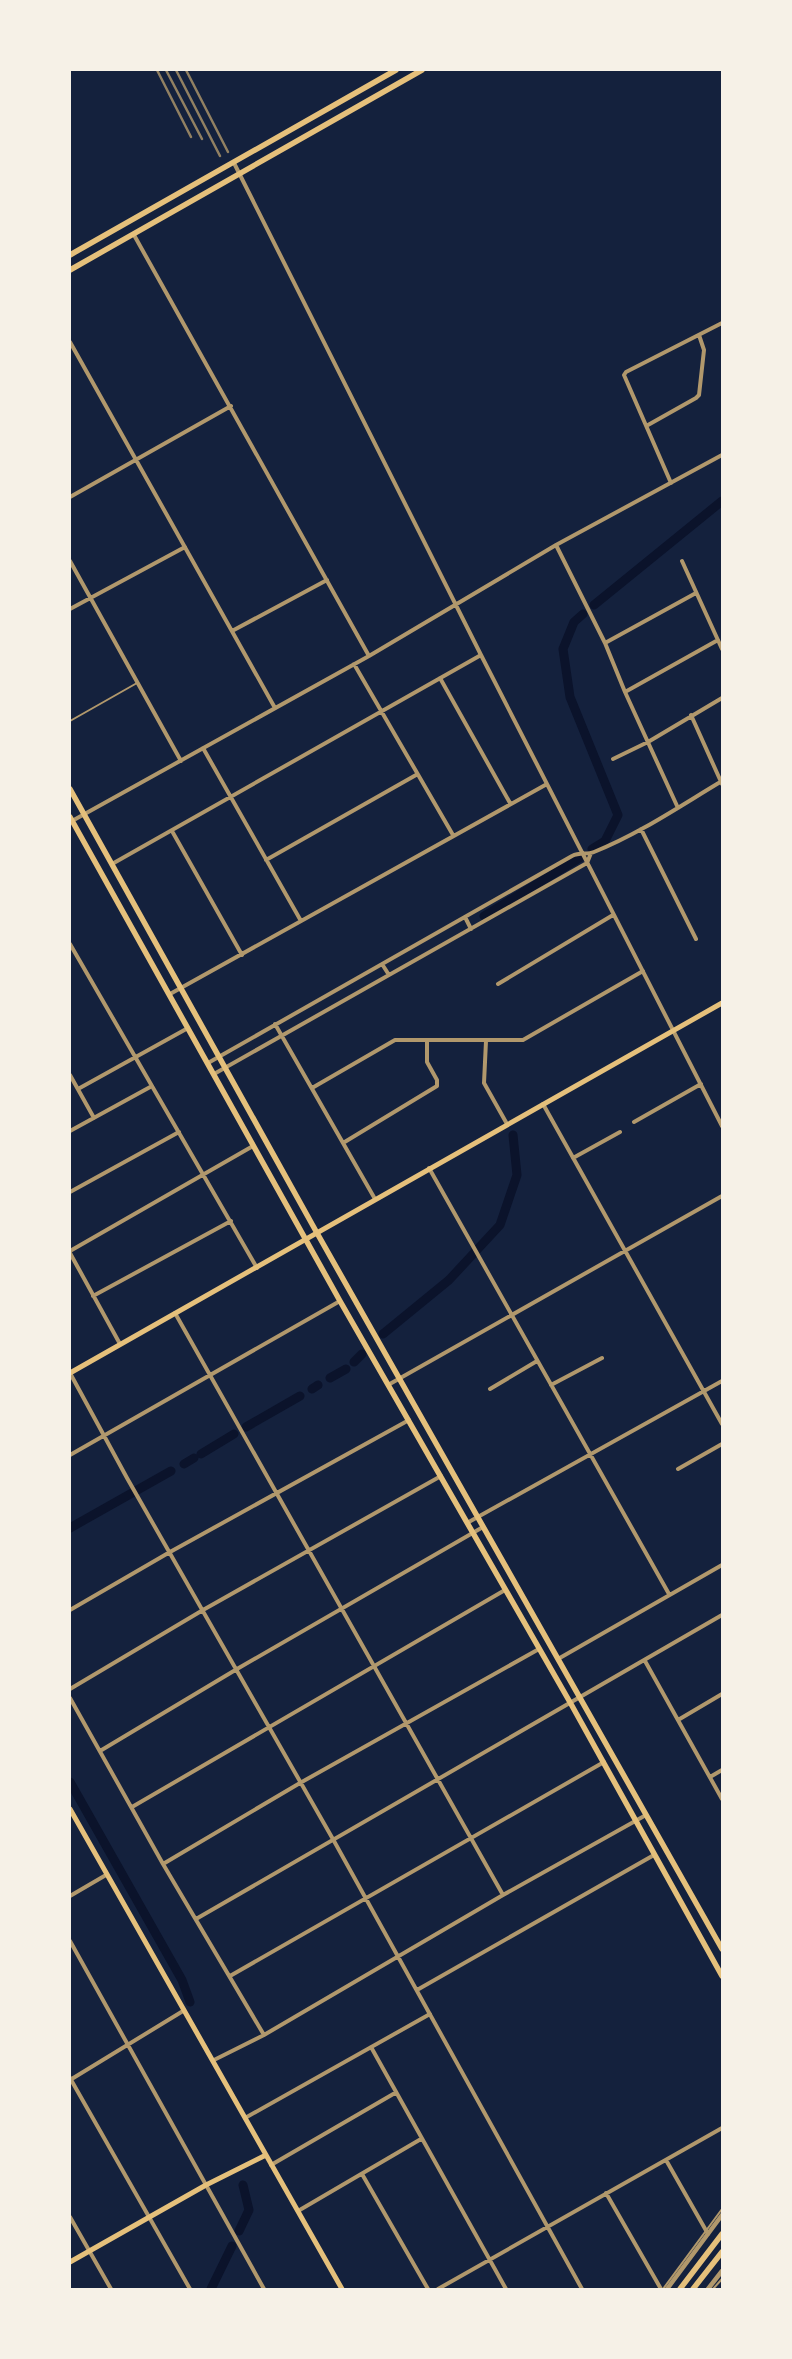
<svg xmlns="http://www.w3.org/2000/svg" width="792" height="2359" viewBox="0 0 792 2359" font-family="Quicksand,sans-serif">
	<rect width="100%" height="100%" fill="#14213d"/>
	<g fill="none" stroke-linecap="round" stroke-linejoin="round">
		<path stroke="#0b132b" stroke-width="9" d="M594,605l128,-104
			M583,614l-9,8 -11,27 7,48 48,118 -13,26 -13,8
			M484,916l99,-60
			M383,1334l66,-54 51,-55 17,-50 -4,-40
			M354,1362l8,-8
			M330,1378l16,-9
			M312,1389l6,-4
			M246,1427l54,-31
			M201,1454l33,-20
			M184,1464l10,-6
			M70,1528l101,-57
			M70,1782l112,198 8,22
			M239,2231l10,-21 -6,-25
			M211,2289l21,-43"/>
		<path stroke="#b1986c" stroke-width="2" d="M70,721l67,-38
			M663,2289l59,-80
			M713,2289l9,-10"/>
		<path stroke="#b1986c" stroke-width="4" d="M234,163l247,492 241,471
			M134,235l235,421
			M70,342l205,366
			M648,425l48,-27 3,-3 5,-45 -5,-15
			M671,483l-47,-108 2,-3 96,-49
			M70,497l161,-91
			M556,545l49,98 20,49 53,116
			M70,561l111,200
			M682,561l40,88
			M70,609l115,-62
			M232,631l95,-51
			M605,643l91,-50
			M354,664l99,171
			M440,678l70,125
			M625,692l93,-52
			M691,715l31,69
			M203,748l98,173
			M613,759l35,-17 74,-44
			M72,821l297,-165 187,-111 166,-90
			M641,829l55,110
			M172,831l70,124
			M266,860l150,-85
			M112,864l369,-209
			M465,917l6,12
			M70,944l187,324
			M382,964l7,11
			M498,984l115,-69
			M170,994l377,-210
			M275,1024l100,175
			M486,1041l-2,42 23,41
			M208,1063l364,-207c8,-4 15,-1 22,-4 45,-18 86,-46 128,-71
			M214,1074l373,-211 4,-10
			M70,1075l24,43
			M312,1088l83,-48h128l120,-69
			M78,1089l110,-61
			M543,1104l179,320
			M634,1122l67,-38
			M70,1131l82,-45
			M343,1143l94,-57v-6l-10,-18v-22
			M573,1158l47,-26
			M429,1168l240,426
			M70,1192l109,-60
			M70,1251l183,-105
			M70,1253l50,91
			M93,1296l138,-75
			M175,1313l328,582
			M70,1373l57,105 207,363 248,448
			M388,1385l334,-189
			M551,1385l51,-27
			M490,1389l47,-28
			M70,1455l270,-154
			M678,1469l44,-25
			M467,1523l255,-142
			M70,1610l100,-58 239,-132
			M558,1659l164,-94
			M645,1661l77,138
			M70,1689l133,-79 238,-134
			M70,1698l93,166 101,171
			M678,1720l44,-26
			M100,1751l137,-82 246,-142
			M710,1777l12,-7
			M132,1807l373,-217
			M163,1864l137,-81 239,-134
			M70,1896l36,-21
			M196,1919l526,-304
			M70,1941l194,348
			M230,1976l374,-214
			M417,1990l237,-135
			M371,2047l135,242
			M214,2060l50,-25 239,-140 143,-80
			M70,2078l120,211
			M70,2080l113,-69
			M245,2118l185,-104
			M666,2160l42,74
			M271,2165l124,-72
			M362,2174l66,115
			M606,2193l55,96
			M298,2211l123,-72
			M70,2217l41,72
			M438,2289l284,-161"/>
		<path stroke="#b1986c" stroke-width="4.5" d="M667,2289l55,-74
			M708,2289l14,-18"/>
		<path stroke="#e5c07b" stroke-width="5" d="M70,1373l652,-370
			M70,1809l272,480
			M70,2262l136,-77 60,-30"/>
		<path stroke="#e5c07b" stroke-width="5.5" d="M70,255l326,-185
			M70,270l352,-200
			M70,789l247,444 405,716
			M70,817l270,484 231,403 151,272
			M680,2289l42,-55
			M693,2289l29,-37"/>
		<path stroke="#918062" stroke-width="2.5" d="M157,70l34,67
			M166,70l36,69
			M176,70l44,86
			M186,70l42,82"/>
	</g>
	<rect width="792" height="2359" fill="none" stroke="#f6f1e7" stroke-width="142"/>
</svg>
